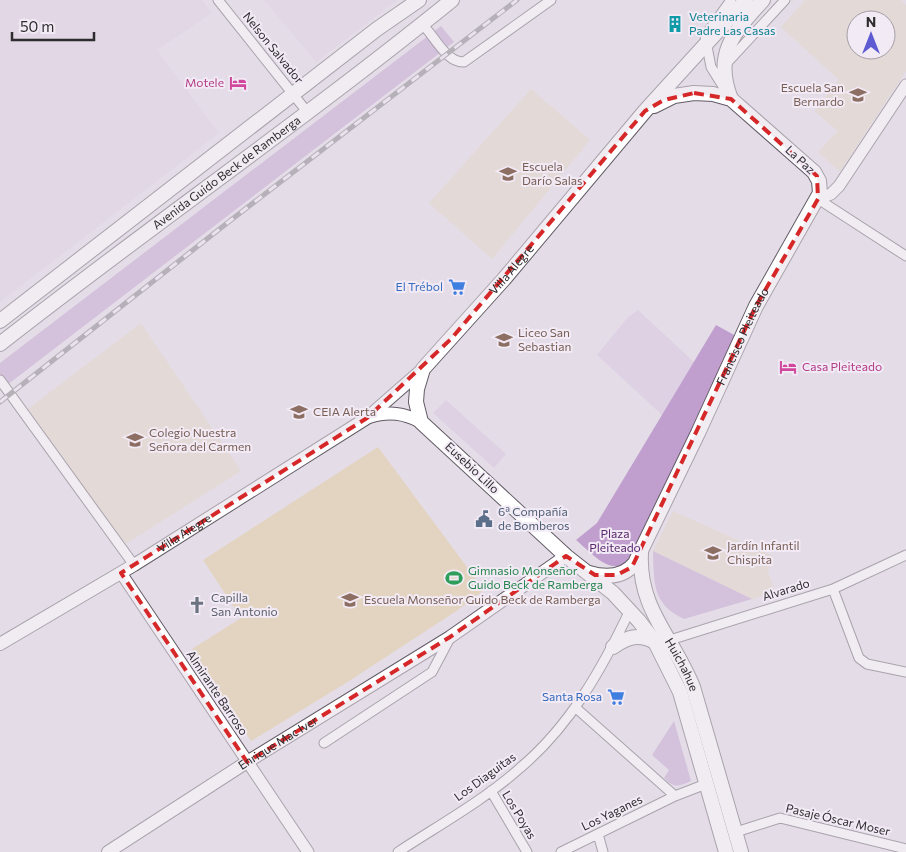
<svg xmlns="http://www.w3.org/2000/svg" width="906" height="852" viewBox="0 0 906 852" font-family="Commissioner,sans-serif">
	<rect width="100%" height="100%" fill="#e4dde8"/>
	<path fill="#ddd1e3" d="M0,0h202l10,13 -55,37 62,83 -219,169z
		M264,0h133l-81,62z
		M638,310l56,52 -32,53 -65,-60 31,-38z
		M446,400l60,54 -12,14 -61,-55z"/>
	<path fill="#e3d4c1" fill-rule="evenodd" d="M805,0h96l5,5v66l-66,101 -22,-20 20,-21 -24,-20 25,-31 -58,-53zM856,20h30v30h-30z
		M531,89l59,51 -98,119 -63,-56z
		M141,323l100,148 -117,74 -96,-136z
		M378,447l106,143 -26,20 -112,73 -95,58 -59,-92 49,-31 -38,-58z
		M673,511l100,45 -5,15 7,22 -23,6 -99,-48z"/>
	<path fill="#c09fce" d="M441,26l13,16 -447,343 -7,-10v-12z
		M716,325l20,11 -101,216c-19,31 -40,4 -59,-12l21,-17z
		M653,551l99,48 -68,20c-32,-15 -30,-36 -31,-68z
		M674,721l17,60c-13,6 -17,7 -27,-3l5,-8 -17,-15z"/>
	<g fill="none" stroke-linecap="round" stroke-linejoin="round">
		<g stroke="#635c66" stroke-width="11">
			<path id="minor" d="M218,0l90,113
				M422,24c12,11 24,39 42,38l87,-62
				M725,65l60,-65
				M726,91l-15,-24 -6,-31 26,-36
				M818,199l88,57
				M0,380l134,185
				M833,589l26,69 8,6 39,8
				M670,640l163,-51 73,-34
				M576,708l99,88
				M324,743l108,-71 18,-34
				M491,791l36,61
				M736,832l44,-14 126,31
				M598,834l5,18
				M398,852c41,-27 85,-51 122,-84 50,-42 82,-99 110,-158
				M561,852l114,-56 31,-12"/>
		</g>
		<g stroke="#635c66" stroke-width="13">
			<path id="tertiary" d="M818,199l13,-5 8,-8 67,-101
				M121,573l187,279"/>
		</g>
		<g stroke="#635c66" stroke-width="14">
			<g id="secondary">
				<path d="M369,417c20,-6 35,-4 52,5"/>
				<path id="s1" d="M0,644l134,-79 233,-147 56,-49"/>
				<path id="s2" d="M108,852l139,-90 203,-125 116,-81"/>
			</g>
		</g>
		<g stroke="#635c66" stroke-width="16">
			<g id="primary">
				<path d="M731,99c-18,-45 3,-67 32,-99"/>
				<path d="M0,321l377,-292 42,-29"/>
				<path id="s3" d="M0,344c149,-117 305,-225 452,-344"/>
				<path id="s4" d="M641,553c-3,56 32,84 52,134l48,165"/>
				<path id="s5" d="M589,573c17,5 34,5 46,-10l63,-130 58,-127 64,-113 -1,-12 -5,-9 -83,-73 -18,-5 -19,-1 -20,3 -20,10"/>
				<path d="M613,647c14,-10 26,-14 42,-5"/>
				<path id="s6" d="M726,852l-46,-160 -25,-50 -16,-21 -26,-28 -47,-37 -145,-134 -5,-20 1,-13 6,-20 81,-90 141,-168 101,-111"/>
			</g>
		</g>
		<use href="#minor" stroke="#fff" stroke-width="9"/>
		<use href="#tertiary" stroke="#fff" stroke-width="11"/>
		<use href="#secondary" stroke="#fff" stroke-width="12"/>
		<use href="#primary" stroke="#fff" stroke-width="14"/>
		<g stroke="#7f7a81" stroke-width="5">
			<path id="rail" d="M0,402l231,-182 286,-220"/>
		</g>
		<use href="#rail" stroke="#f2eaf5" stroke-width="3" stroke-dasharray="9" stroke-linecap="butt"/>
	</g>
	<path d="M0 0H906V852H0ZM694,93l37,6 86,77 1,23 -62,107 -124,261 -15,8h-22l-29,-19 -116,81 -203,125 -126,-189 246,-155 84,-79 194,-228 19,-11z" fill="#e4dde8" fill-opacity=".55" fill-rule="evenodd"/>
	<path fill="none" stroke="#d62828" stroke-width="4" stroke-dasharray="10 6" stroke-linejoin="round" d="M694,93l37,6 86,77 1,23 -62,107 -124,261 -15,8h-22l-29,-19 -116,81 -203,125 -126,-189 246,-155 84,-79 194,-228 19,-11z"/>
	<defs>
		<g id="building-bare" transform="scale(1.35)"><path d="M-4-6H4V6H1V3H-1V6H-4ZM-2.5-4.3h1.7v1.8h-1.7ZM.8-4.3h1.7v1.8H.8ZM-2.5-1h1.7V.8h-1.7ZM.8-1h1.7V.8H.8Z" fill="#0f9aa8" stroke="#f2eaf5" stroke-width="2.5" paint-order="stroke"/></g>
		<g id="hotel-bare" transform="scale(1.35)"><path d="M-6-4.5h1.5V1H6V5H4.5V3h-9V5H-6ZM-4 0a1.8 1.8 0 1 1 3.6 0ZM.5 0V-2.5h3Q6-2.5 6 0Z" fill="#d1479c" stroke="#f2eaf5" stroke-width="2.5" paint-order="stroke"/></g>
		<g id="school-bare" transform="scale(1.35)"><path d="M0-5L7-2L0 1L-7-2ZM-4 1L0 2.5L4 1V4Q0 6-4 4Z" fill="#8d6e63" stroke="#f2eaf5" stroke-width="2.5" paint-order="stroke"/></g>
		<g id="supermarket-bare" transform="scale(1.35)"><path d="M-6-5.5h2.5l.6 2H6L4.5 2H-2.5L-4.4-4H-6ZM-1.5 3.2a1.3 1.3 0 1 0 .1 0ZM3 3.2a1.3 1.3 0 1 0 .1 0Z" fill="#3f7fe0" stroke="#f2eaf5" stroke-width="2.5" paint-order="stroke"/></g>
		<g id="civic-bare" transform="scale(1.35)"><path d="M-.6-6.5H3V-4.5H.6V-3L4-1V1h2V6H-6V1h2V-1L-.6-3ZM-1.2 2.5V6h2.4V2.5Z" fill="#5c6f8a" stroke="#f2eaf5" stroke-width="2.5" paint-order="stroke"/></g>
		<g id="stadium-bare" transform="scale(1.35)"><path d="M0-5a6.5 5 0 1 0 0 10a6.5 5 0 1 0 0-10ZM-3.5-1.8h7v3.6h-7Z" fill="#2e9e5b" stroke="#f2eaf5" stroke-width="2.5" paint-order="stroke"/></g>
		<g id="church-bare" transform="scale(1.35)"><path d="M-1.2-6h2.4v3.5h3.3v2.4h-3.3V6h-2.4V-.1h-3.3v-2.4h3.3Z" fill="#6b7280" stroke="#f2eaf5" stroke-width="2.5" paint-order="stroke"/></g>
	</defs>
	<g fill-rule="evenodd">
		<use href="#building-bare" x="675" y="24"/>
		<use href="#hotel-bare" x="238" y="83"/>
		<use href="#school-bare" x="858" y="95"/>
		<use href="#school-bare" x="508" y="174"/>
		<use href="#supermarket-bare" x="457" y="287"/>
		<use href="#school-bare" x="504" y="340"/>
		<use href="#hotel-bare" x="788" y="367"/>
		<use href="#school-bare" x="299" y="412"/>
		<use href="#school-bare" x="135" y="440"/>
		<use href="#civic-bare" x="484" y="519"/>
		<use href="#school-bare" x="713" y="553"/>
		<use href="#stadium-bare" x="454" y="578"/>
		<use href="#school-bare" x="350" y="600"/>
		<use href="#church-bare" x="197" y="605"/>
		<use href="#supermarket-bare" x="616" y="697"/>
	</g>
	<g text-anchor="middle" stroke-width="4" stroke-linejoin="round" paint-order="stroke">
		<g font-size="12" fill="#0d838f" stroke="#f2eaf5" text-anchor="start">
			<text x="689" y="21">Veterinaria<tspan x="689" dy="14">Padre Las Casas</tspan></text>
		</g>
		<g font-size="12" fill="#2f2c30" stroke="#f2eaf5">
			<text transform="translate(273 48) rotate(51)" y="4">Nelson Salvador</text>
			<text transform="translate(800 160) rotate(43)" y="4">La Paz</text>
			<text dy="4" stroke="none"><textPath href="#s3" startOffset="284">Avenida Guido Beck de Ramberga</textPath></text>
			<text dy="4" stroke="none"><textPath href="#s6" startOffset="732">Villa Alegre</textPath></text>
			<text dy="4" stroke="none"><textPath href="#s5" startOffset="301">Francisco Pleiteado</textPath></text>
			<text transform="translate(472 468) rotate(43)" y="4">Eusebio Lillo</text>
			<text dy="4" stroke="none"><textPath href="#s1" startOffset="215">Villa Alegre</textPath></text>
			<text transform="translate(786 590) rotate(-17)" y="4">Alvarado</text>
			<text dy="4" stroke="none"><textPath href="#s4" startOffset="121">Huichahue</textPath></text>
			<text transform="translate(217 693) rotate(56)" y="4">Almirante Barroso</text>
			<text dy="4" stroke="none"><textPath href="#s2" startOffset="202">Enrique Mac Iver</textPath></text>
			<text transform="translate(485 777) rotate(-36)" y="4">Los Diaguitas</text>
			<text transform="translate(612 813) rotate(-26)" y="4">Los Yaganes</text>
			<text transform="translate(519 815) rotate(59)" y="4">Los Poyas</text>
			<text transform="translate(838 820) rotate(13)" y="4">Pasaje Óscar Moser</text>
		</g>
		<g font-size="12" fill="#b23c85" stroke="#f2eaf5" text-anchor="end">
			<text x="224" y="87">Motele</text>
			<text x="802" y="371" text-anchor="start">Casa Pleiteado</text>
		</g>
		<g font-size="12" fill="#785e54" stroke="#f2eaf5" text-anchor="start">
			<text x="844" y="92" text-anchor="end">Escuela San<tspan x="844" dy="14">Bernardo</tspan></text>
			<text x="522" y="171">Escuela<tspan x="522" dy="14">Darío Salas</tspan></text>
			<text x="518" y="337">Liceo San<tspan x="518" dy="14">Sebastian</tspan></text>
			<text x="313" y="416">CEIA Alerta</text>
			<text x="149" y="437">Colegio Nuestra<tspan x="149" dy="14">Señora del Carmen</tspan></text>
			<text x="727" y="550">Jardín Infantil<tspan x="727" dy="14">Chispita</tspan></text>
			<text x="364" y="604">Escuela Monseñor Guido Beck de Ramberga</text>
		</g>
		<g font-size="12" fill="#366cbe" stroke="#f2eaf5" text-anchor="end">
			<text x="443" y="291">El Trébol</text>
			<text x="602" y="701">Santa Rosa</text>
		</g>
		<g font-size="12" fill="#4e5e75" stroke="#f2eaf5" text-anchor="start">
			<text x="498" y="516">6ª Compañía<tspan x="498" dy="14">de Bomberos</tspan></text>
		</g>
		<g font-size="12" fill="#59286c" stroke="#f2eaf5">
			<text x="615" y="538">Plaza<tspan x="615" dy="14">Pleiteado</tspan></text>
		</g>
		<g font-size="12" fill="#27864d" stroke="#f2eaf5" text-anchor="start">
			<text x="468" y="575">Gimnasio Monseñor<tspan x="468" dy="14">Guido Beck de Ramberga</tspan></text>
		</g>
		<g font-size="12" fill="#5b616d" stroke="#f2eaf5" text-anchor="start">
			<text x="211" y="602">Capilla<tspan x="211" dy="14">San Antonio</tspan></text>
		</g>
	</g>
	<g transform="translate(871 35)"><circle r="24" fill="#f2eaf5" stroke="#a49ea6"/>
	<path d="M0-4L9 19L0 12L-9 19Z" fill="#5d5ad2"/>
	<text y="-8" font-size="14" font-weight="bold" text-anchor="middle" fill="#2f2c30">N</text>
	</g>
	<path d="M12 32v8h82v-8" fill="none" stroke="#2f2c30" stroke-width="2.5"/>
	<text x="20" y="32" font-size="15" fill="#2f2c30" stroke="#f2eaf5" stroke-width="4" paint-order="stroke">50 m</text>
</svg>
